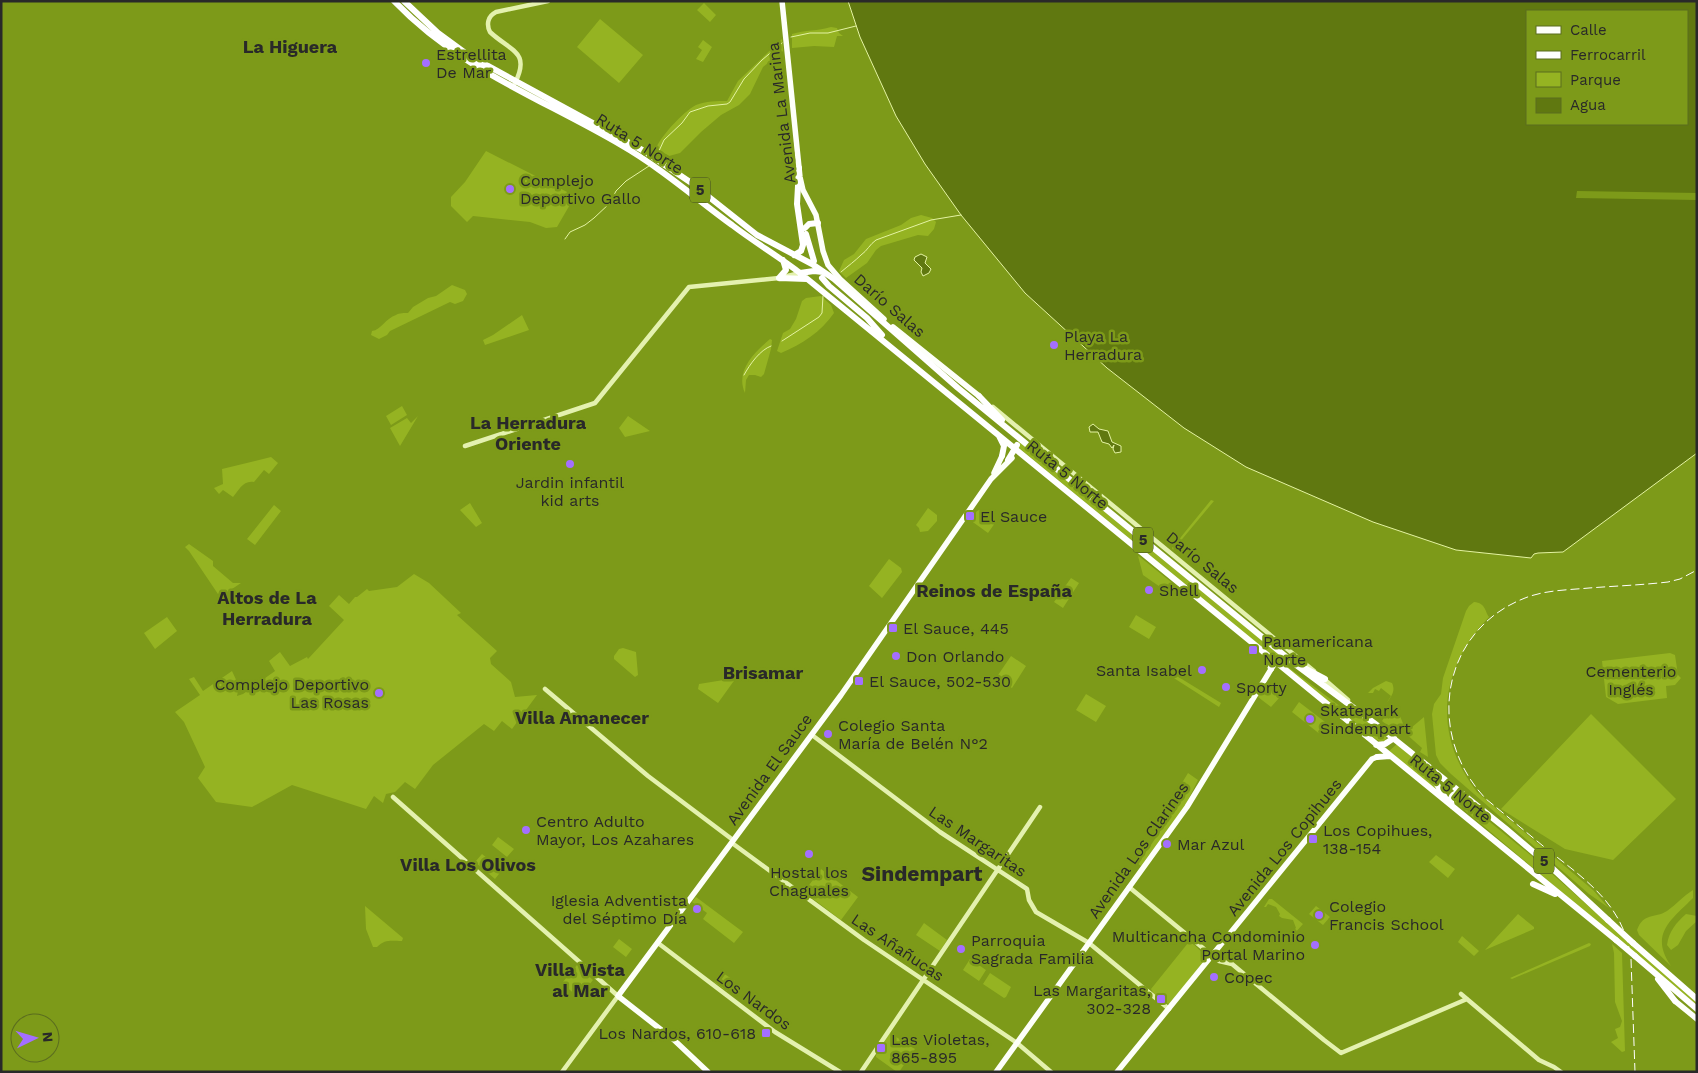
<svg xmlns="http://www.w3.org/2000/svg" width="1698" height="1073" viewBox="0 0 1698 1073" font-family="'Work Sans',sans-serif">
	<rect width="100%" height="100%" fill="#7d9a19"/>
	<path fill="#95b322" d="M704,3l12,12 -6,7 -13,-12z
		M600,19l43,36 -24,28 -42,-36z
		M831,27l6,1 2,5 4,3h-6l-3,11 -20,-1 -22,2v-14c13,-4 26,-3 39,-7z
		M782,39l1,12 -20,16 -13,27 -11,11 -18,10 -20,17 -21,21 -11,3 -13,-8c6,-13 27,-36 40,-43 10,-4 21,-4 31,-4l11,-20z
		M703,40l9,7 -9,15 -7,-3 6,-9 -4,-3z
		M486,151l89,45 -18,31 -11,1 -16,-6 -57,-6 -6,6 -16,-16v-9l14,-15z
		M921,215l11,3 4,4 -2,7 -6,7 -10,-1 -37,11 -5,4 -9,13 -21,15 -7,-7 5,-11 10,-6 12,-15 35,-14 10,-7z
		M452,285l13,5 2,4 -4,7 -8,3 -5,-2 -60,29 -3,4 -8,4 -8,-4 1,-4c9,-1 14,-13 24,-16 3,-2 9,-2 12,-2l5,-6 15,-9 8,-2z
		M821,296l10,9 3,8c-13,19 -32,31 -53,40l-4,-2 6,-18 7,-4 6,-10 6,-18 4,-3z
		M522,315l7,15 -44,15 -2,-5 10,-5z
		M770,339l2,1 -1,9 -7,25 -3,3 -6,-2h-6l-3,5 -1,13c-10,-22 9,-40 25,-54z
		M402,406l5,9 -16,10 -5,-9z
		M418,416l-18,30 -10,-18 17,-10 4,5z
		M628,416l22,15 -25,6 -6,-9z
		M1018,441l264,216v1l-8,-1 -256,-210z
		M271,457l7,6 -9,11 -5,-4 -10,12c-11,-2 -15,8 -21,15l-10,-7 -4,4 -5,-6 9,-4 -1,-15z
		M1211,500l3,1 -41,49 -1,-2z
		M470,503l12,20 -6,4 -16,-17z
		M274,505l7,6 -26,34 -8,-6z
		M928,508l9,7v6l-9,10 -8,1 -1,-4 -3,-3z
		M979,510l16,13 -7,10 -18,-13 7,-9z
		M189,544l24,17v5l20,17h8l-21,14 -31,-46 -4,-4z
		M1138,556l2,1 36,29 -13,3 -20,-14z
		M889,559l12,9 1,4 -20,26 -13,-12z
		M414,574l15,9 32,30 -4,2 40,36 -7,7 1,6 20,18 4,15 22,-2 -25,34 -10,-8 -8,10 -10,-7 -51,41 -18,24 -10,-7 -10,10 -9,2 -3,9 -9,-7 -8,13 -74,-24 -40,22 -36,-5 -18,-24 7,-11 -21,-45 -9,-10 25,-17 -11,-16 5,-2 9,14 29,-20 7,15 -2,10 6,-2 32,-23 -6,-10 11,-9 10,14 17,-9 1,2 36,-39 -15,-14 10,-11 10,9 6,-7h2l10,-8 2,2 28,-4z
		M1071,578l8,5 -16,25 -9,-6z
		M1474,602c12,1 11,10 15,15 -50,52 -57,117 -12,175l116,98 16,18 -20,-14 -138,-120 -11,-11 -4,-8 -4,-41 2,-10 7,-10 2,-16 23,-67 3,-5z
		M1136,615l20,12 -7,12 -20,-12z
		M167,617l10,14 -22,18 -11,-16z
		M623,648l13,4 2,23 -3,2 -21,-18v-3l5,-7z
		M1670,653l5,2 3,20 3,3 -6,7 -9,1 1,12 -49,6 -12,-7 -4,-36z
		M1011,656l15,10 -14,22 -16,-10z
		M1284,664l57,43 28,15 17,14v5h-6l-3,-1 -94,-75z
		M1167,670l54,33 -2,4 -53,-34z
		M736,678l-18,25 -20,-14 1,-5z
		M1386,681l6,2c4,8 -1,14 -6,21l5,-8 -10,-8 -2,3 -4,-2 -2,4h-5l5,-5z
		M1266,686l14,11 -9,10 -13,-10z
		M1086,694l20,12 -10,16 -20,-12z
		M1299,702l30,23 -8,10 -29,-23z
		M1396,714l4,2 4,10 -8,6 -14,-11 4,-6 2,4z
		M1591,714l85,85 -63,61 -48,-11 -64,-40z
		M1424,717l4,40 -8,-5 2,-4 -17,-15z
		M1397,744l32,26 12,25 -52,-44z
		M1188,773l10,7 -13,26 -44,60 -4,-3 12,-15 31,-47 -6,-5z
		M1458,796l76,62 163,144v5l-243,-206v-3z
		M498,837l16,12 -7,8 -15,-12z
		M482,854l20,16 -7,9 -20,-17z
		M1436,855l19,14 -7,9 -19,-16z
		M821,869l37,28 -17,23 -37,-28z
		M1693,890v8c-22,22 -44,36 -22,68l-32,-31 -2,-5c7,-18 17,-11 30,-19 9,-6 16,-15 26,-21z
		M696,897l47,35 -9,11 -31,-24 4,-6 -15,-11z
		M1269,899h3l31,25 -9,10 -2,-2 4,-4 -3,-8 -11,-2 -3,-2 1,-2 -4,-7 -8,-3 -2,3h-2z
		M365,906l38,32 -1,3c-11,0 -17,-2 -25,6h-4l-7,-18z
		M1316,906l14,11 -7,8 -14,-11z
		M1518,914l16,13v2l-49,21z
		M1686,914l11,2v5l-11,10 -8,14 -7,5 -4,-5c2,-14 9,-22 19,-31z
		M924,923l23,17 -7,11 -24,-16z
		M1462,936l17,15 -5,5 -16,-14z
		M619,939l13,10 -6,8 -13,-10z
		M1191,942l16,15 -37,47c-6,0 -17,-9 -19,-15l37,-46z
		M1589,943l2,1 -1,2 -78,33 -2,-1z
		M1612,944l10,9 3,98 -3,1 -11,-10 7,-4 -3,-9 5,-2 2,-6 -7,-19 -1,-49z
		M970,959l16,11 -7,11 -16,-11z
		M577,965l16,15 -14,18 -17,-15z
		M720,971l15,10 -8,10 -13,-9z
		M990,973l21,14 -5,10 -2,1 -21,-14z
		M890,1033l25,16 -16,23h-2l-21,-15v-2z"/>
	<path fill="#607810" stroke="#e4f3a2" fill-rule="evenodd" d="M848,1h849v452l-134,99 -25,1 -4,1 -3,4 -75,-8 -83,-28 -127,-55 -62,-39 -77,-60 -82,-75 -64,-78 -36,-51 -29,-48 -36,-79zM1527,11h160v113h-160z
		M921,254l6,3 -2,6 6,6 -2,4 -6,3 -2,-4 1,-4 -8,-8 1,-3z
		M1093,424l6,5 9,2 4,11 9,4v6l-6,1 -2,-4 1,-4 -2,3 -3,-4 -7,-2 -4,-10h-8l-1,-5z"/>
	<path fill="#7d9a19" d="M1577,191l120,2v7l-121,-2z"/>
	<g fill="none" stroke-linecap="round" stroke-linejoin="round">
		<path stroke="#e4f3a2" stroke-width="1" d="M791,37l19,-4h18l28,-7
			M659,151l5,-11 18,-17 8,-11 18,-6 19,-2 3,-2 14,-23 18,-19 20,-17
			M565,239l5,-7 15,-7 9,-7 16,-15 6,-12 10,-10 23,-15
			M841,272c7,-6 14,-11 20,-17 6,-4 9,-11 15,-15l55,-20 30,-5
			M782,341l37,-24 3,-4 1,-17
			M744,375c6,-11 16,-25 27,-29"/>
		<path stroke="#e4f1af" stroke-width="4.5" d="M515,83c16,-32 -5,-32 -25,-51 -4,-8 -2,-16 6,-20l52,-11
			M993,407l321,264
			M465,446l130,-43 94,-116 90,-9 21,-5
			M1324,679l24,21
			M545,689l103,87 85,64
			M812,735l128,97 87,57 2,11 7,12 53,31 80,66
			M393,797l225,199 -56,76
			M732,843l132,97 153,103 34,29
			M1129,887l86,71 4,3 13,3 92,76 17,13 126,-54
			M658,943l117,89 65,40
			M1461,994l78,66 15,7 7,5
			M861,1072l179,-265"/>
		<path stroke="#fdfff9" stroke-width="5.5" d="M782,1l18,176 3,13 13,25 7,36 5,14 12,14 44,40
			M893,327l86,69
			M994,473l8,-17
			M1675,1001l22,18
			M708,1072l-35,-33 -55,-43 223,-301 150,-216 21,-21
			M996,1072l191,-265 86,-141
			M1117,1072l255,-313 5,-2"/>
		<path stroke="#fff" stroke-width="6" d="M394,1c66,69 147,97 227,144 40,23 74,53 111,80 22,17 46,31 68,48l816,667
			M404,1l34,32 30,22 176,96 46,31 67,53 55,29 22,15 124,109 337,276 83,62 127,102 47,40 56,52
			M805,228l4,-4 9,-1
			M806,234l8,27
			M794,255l7,-4 2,-6 -6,-41 2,-36
			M800,273l14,-2 9,1
			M779,278l28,1
			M779,278l7,-8 -3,-10
			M822,278l7,8 38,32 15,17
			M979,396l23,24
			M999,436l5,10 -2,10
			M1008,460l9,-15
			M1267,655l4,14
			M1306,669l19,10
			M1376,745l9,-1 9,-6
			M1377,757l13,-1
			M1431,769l5,14 10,16
			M1452,806c-3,-9 0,-13 9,-13
			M1533,884l22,10
			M1633,943l64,56
			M1635,956l62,53
			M1658,979l17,22"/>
		<path stroke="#fff" stroke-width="1" stroke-dasharray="9 4" stroke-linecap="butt" d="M1635,1072l-4,-113c-7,-54 -44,-78 -83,-109 -21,-17 -41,-34 -62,-51 -61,-64 -46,-168 39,-201 20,-8 43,-8 64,-10 26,-2 53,-3 79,-6l12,-3 17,-9"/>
		<path stroke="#fff" stroke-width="6" d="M1608,920l25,23
			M1616,940l19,16"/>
	</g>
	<g fill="#a46fff" stroke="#7d9a19" stroke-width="2">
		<circle cx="426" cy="63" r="5"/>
		<circle cx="510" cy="189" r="5"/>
		<circle cx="1054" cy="345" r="5"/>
		<circle cx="570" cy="464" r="5"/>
		<rect x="965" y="511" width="10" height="10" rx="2.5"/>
		<circle cx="1149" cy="590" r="5"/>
		<rect x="888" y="623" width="10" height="10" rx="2.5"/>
		<rect x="1248" y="645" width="10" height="10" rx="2.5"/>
		<circle cx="896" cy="656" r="5"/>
		<circle cx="1202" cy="670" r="5"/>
		<rect x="854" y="676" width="10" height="10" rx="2.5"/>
		<circle cx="1226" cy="687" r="5"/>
		<circle cx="379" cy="693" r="5"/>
		<circle cx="1310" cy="719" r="5"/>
		<circle cx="828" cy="734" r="5"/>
		<circle cx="526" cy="830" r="5"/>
		<rect x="1308" y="834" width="10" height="10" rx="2.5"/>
		<circle cx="1167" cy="844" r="5"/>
		<circle cx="809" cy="854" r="5"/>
		<circle cx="697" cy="909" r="5"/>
		<circle cx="1319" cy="915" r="5"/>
		<circle cx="1315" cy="945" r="5"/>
		<circle cx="961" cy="949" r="5"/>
		<circle cx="1214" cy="977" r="5"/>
		<rect x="1156" y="994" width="10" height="10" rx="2.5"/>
		<rect x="761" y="1028" width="10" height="10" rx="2.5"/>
		<rect x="876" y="1043" width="10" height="10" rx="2.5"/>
	</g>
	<g text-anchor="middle" stroke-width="5" stroke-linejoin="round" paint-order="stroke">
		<g fill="#7d9a19" stroke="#424b24" stroke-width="1">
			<rect x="690" y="177.5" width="20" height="25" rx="4"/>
			<rect x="1133" y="527.5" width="20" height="25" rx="4"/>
			<rect x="1534" y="848.5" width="20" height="25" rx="4"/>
		</g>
		<g font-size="15" font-weight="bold" fill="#292929">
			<text x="700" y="195">5</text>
			<text x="1143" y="545">5</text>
			<text x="1544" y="866">5</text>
		</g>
		<g font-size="16" fill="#292929" stroke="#7d9a19" text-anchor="start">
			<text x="436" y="60">Estrellita<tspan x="436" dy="18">De Mar</tspan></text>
			<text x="520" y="186">Complejo<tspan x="520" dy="18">Deportivo Gallo</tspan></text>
			<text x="1064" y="342">Playa La<tspan x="1064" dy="18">Herradura</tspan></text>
			<text x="570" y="488" text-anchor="middle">Jardin infantil<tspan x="570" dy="18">kid arts</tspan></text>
			<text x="980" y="522">El Sauce</text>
			<text x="1159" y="596">Shell</text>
			<text x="903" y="634">El Sauce, 445</text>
			<text x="1263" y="647">Panamericana<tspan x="1263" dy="18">Norte</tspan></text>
			<text x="906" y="662">Don Orlando</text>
			<text x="1192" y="676" text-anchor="end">Santa Isabel</text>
			<text x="869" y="687">El Sauce, 502-530</text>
			<text x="369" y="690" text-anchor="end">Complejo Deportivo<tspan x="369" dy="18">Las Rosas</tspan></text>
			<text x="1236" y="693">Sporty</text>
			<text x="1320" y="716">Skatepark<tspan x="1320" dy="18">Sindempart</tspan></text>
			<text x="838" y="731">Colegio Santa<tspan x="838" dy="18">María de Belén N°2</tspan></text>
			<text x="536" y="827">Centro Adulto<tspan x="536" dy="18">Mayor, Los Azahares</tspan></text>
			<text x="1323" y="836">Los Copihues,<tspan x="1323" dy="18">138-154</tspan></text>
			<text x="1177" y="850">Mar Azul</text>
			<text x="809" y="878" text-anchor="middle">Hostal los<tspan x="809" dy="18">Chaguales</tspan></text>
			<text x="687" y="906" text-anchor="end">Iglesia Adventista<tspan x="687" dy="18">del Séptimo Día</tspan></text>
			<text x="1329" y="912">Colegio<tspan x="1329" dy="18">Francis School</tspan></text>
			<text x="1305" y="942" text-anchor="end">Multicancha Condominio<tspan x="1305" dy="18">Portal Marino</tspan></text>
			<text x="971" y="946">Parroquia<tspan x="971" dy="18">Sagrada Familia</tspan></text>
			<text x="1224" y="983">Copec</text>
			<text x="1151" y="996" text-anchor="end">Las Margaritas,<tspan x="1151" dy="18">302-328</tspan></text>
			<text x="756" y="1039" text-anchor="end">Los Nardos, 610-618</text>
			<text x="891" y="1045">Las Violetas,<tspan x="891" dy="18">865-895</tspan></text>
		</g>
		<g font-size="16" fill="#292929" stroke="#7d9a19">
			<text transform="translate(781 113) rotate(-97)" y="6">Avenida La Marina</text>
			<text transform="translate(640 143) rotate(32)" y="6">Ruta 5 Norte</text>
			<text transform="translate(890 305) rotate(41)" y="6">Darío Salas</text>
			<text transform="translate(1068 474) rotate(39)" y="6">Ruta 5 Norte</text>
			<text transform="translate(1203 562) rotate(39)" y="6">Darío Salas</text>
			<text transform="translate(769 769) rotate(-54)" y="6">Avenida El Sauce</text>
			<text transform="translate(1451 788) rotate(39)" y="6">Ruta 5 Norte</text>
			<text transform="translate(978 841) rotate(34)" y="6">Las Margaritas</text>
			<text transform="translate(1284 847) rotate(-51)" y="6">Avenida Los Copihues</text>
			<text transform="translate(1138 850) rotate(-55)" y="6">Avenida Los Clarines</text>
			<text transform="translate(898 947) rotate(34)" y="6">Las Añañucas</text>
			<text transform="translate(754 1000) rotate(36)" y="6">Los Nardos</text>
		</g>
		<g font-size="16" fill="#282825" stroke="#7d9a19">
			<text x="1631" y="677">Cementerio<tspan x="1631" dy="18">Inglés</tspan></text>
		</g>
		<g font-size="18" font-weight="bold" fill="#292929" stroke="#7d9a19">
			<text x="290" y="53">La Higuera</text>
			<text x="528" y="429">La Herradura<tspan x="528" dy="21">Oriente</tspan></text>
			<text x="994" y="597">Reinos de España</text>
			<text x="267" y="604">Altos de La<tspan x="267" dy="21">Herradura</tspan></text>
			<text x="763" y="679">Brisamar</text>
			<text x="582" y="724">Villa Amanecer</text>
			<text x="468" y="871">Villa Los Olivos</text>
			<text x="580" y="976">Villa Vista<tspan x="580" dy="21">al Mar</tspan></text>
		</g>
		<g font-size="21" font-weight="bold" fill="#292929" stroke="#7d9a19">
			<text x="922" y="881">Sindempart</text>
		</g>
	</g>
	<rect width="1698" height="1073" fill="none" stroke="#292929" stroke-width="5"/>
	<rect x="1526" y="10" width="162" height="115" fill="#7d9a19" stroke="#5b6d1f"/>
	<rect x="1536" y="26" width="25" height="8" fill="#fdfff9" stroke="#5b6d1f"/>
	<text x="1570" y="35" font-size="15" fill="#292929">Calle</text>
	<rect x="1536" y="51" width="25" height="8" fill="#ffffff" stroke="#5b6d1f"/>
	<text x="1570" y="60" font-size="15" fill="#292929">Ferrocarril</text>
	<rect x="1536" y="72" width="25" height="15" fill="#95b322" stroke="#5b6d1f"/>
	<text x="1570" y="85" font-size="15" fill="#292929">Parque</text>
	<rect x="1536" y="98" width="25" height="15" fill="#607810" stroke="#5b6d1f"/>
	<text x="1570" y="110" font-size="15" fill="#292929">Agua</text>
	<g transform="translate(35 1038) rotate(85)"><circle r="24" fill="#7d9a19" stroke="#5b6d1f"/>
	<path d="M0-4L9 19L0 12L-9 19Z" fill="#a46fff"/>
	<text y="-8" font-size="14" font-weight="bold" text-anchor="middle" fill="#292929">N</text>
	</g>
</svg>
